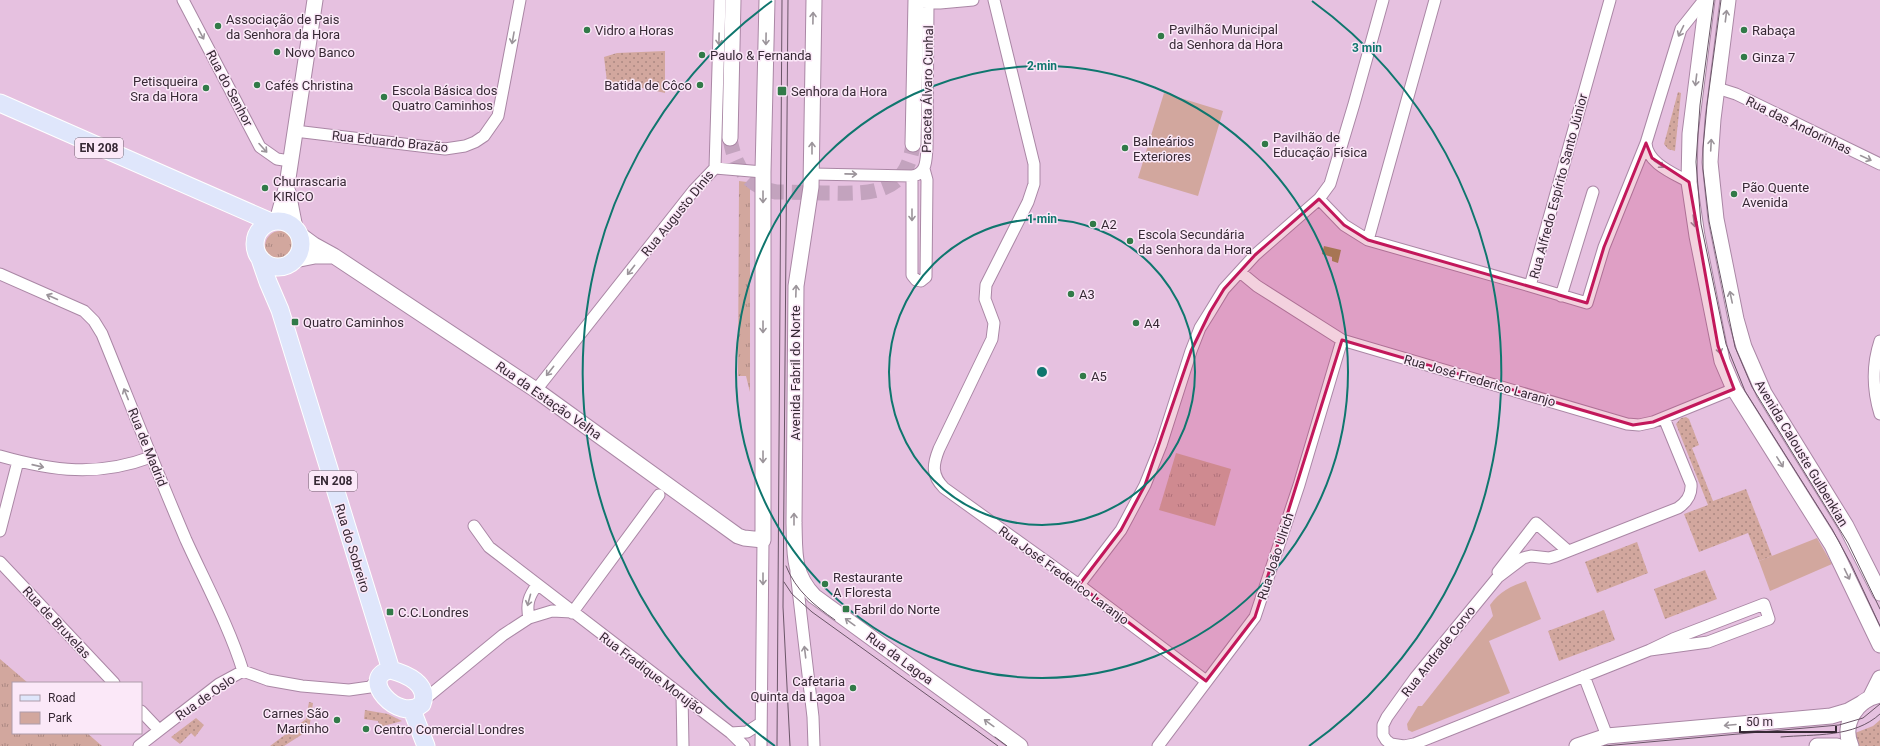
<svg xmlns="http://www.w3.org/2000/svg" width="1880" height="746" viewBox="0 0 1880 746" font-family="Roboto,sans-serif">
	<defs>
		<pattern id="grass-tufts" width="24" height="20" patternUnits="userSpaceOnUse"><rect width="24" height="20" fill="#d2a79e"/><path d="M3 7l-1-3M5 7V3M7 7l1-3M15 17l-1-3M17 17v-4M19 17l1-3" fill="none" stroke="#ab8882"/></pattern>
		<pattern id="garden-dots" width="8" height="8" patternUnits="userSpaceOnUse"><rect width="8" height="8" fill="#d2a79e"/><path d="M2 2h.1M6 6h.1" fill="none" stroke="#ab8882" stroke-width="1.8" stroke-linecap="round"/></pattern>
	</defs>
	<rect width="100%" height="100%" fill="#e6c1e0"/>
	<path fill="url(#grass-tufts)" d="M739,181l8,1 3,5v205l-4,-16h-8z
		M265 246a15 15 0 1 1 30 0a15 15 0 1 1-30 0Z
		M1176,453l55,16 -16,57 -56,-16z
		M0,659l28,24h-15v50h74l15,13h-102z"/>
	<path fill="#d2a79e" d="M1164,93l59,18 -25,85 -60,-18z
		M1817,538l15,26 -62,27 -11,-30z
		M1526,581l15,38 -52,22 21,52 -98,39 -4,-2 -1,-6 11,-18h4l71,-90 -3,-11c9,-13 21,-19 36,-24z"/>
	<path fill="url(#garden-dots)" d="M665,51v42l-27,-6 -30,3 -4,-33 13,-4z
		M1678,92l3,1 -6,58 -7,-2 -4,-5z
		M1686,417l3,2 10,26 -7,3 21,53 33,-12 26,67 -13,5 -11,-28 -49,19 -15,-38 24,-9 -32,-81 5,-6z
		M1637,542l11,31 -51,20 -12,-31z
		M1705,570l12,29 -52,20 -11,-30z
		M1604,610l11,30 -56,21 -11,-30z
		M309,702l4,1 -4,27 -25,16h-14l36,-27z
		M365,710l23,4 14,7 -22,6 -2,-6 -14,-2z
		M196,718l8,7 -9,12 -4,-4 -11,11 -9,-7z
		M1880,720v26h-21l-4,-13 18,-7z"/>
	<path fill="#a18d53" d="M1324,246l17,4 -3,13 -6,-2v-4l-10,-3z"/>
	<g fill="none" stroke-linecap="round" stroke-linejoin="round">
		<path stroke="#c3a3be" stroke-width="15" stroke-dasharray="15 8" stroke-linecap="butt" d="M730,138c4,28 18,49 46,54 19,0 37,1 55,1 42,1 76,0 82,-49"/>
		<g stroke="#aa87a5" stroke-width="13">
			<path id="street" d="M183,0l77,147 17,12 13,2
				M994,0l40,164v20l-6,18 -42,83 -1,14 9,24 -2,16 -53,110c-6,15 -8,26 5,39l135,97 127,96
				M922,2l18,1 33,-3
				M1717,88l19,6 144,70
				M295,131l150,18 20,-3 10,-4 9,-6 14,-20 22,-116
				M715,168l48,4
				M812,174l100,2c15,-2 14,-16 15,-28l1,-145
				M912,176v99l4,5 5,1 5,-4 1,-97 -3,-11
				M1689,182c-16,-9 -42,-19 -43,-39l35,-114 23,-29
				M1319,199l25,26 24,15 162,46 80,-286
				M1368,240l67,-240
				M1240,272l17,14 85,54 285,84 12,1 14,-3 81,-33
				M0,274l84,37 10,10 8,13c28,69 55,138 84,206 20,44 43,86 57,131
				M1530,286l57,17 17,-56 42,-104
				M1561,296l32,-104
				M1880,341c-8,24 -7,50 0,73
				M536,390l158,-200 21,-22 5,-168
				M0,456c53,15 98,21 151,1
				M474,526l15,21 242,186 13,13
				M0,531l18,-70
				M0,562l114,121
				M796,572l17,145 1,29
				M1498,572l38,-49 32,28
				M1079,585l42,-55 24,-45 16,-40 30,-94 9,-23 10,-16 14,-23 31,-34 64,-56 11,-15 24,-80 29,-104
				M1764,604l5,15 -61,23 -58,8 23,-11z
				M572,613l87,-118
				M529,618c-3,-14 0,-22 8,-33
				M1650,650l-236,94 -10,2 -13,-2 -5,-4 -3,-5v-10l4,-8 28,-39 83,-101 25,-19 8,-2 18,2 7,-2 122,-48c9,-6 14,-13 13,-24l-27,-66
				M1584,676l23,60
				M682,695l1,51
				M425,699l78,-64 26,-17 23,-7 20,1
				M141,711l18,19
				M731,733l16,-1 14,-9
				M139,746l80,-62 24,-13 25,9 34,6 47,4 21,-3 9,-9
				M761,746l2,-206
				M1158,746l97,-129 44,-132 43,-145"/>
		</g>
		<g stroke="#aa87a5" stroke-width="17">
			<path id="secondary" d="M814,0l-3,187 -15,99 -2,237c1,29 -2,50 20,73l206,150
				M1707,0l-17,134 -1,48 8,54 25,125 12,28 98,156 48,100
				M1728,0l-15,119 -3,43 6,57 20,100 8,28 20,46 82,133 34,67
				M730,138l3,-138
				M913,144l3,-144
				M288,192l7,36
				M277,221l10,-36 28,-185
				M299,234l15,11 20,11 202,134 202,146 6,2 19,2v-368l4,-172
				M295,260l20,-4h18
				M1870,698l10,-20
				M1577,746l30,-10 224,-20 17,-5 16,-9
				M1817,746h20
				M1851,746c-10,-22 6,-47 29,-51"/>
		</g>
		<g stroke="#fff" stroke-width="19">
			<path id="primary" d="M0,103l271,119
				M255 244a23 23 0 1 1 46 0a23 23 0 1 1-46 0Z
				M260,259l8,23 12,28 111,360
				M391,670c15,4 39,14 31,34 -24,20 -65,-28 -31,-34z
				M412,710l14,36"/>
		</g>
		<use href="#street" stroke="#fff" stroke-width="11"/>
		<use href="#secondary" stroke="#fff" stroke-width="15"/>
		<use href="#primary" stroke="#dfe6fb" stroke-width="17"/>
		<path stroke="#6a5567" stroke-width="1" d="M788,0l-5,607 7,139
			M1714,0l-14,105 -4,57 5,62 25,120 19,47 87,138 19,35 29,62
			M1721,0l-14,105 -4,43v21l6,52 26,126 17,40 96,156 32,66
			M786,566c10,25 28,39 49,54
			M784,582l8,12 20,18 186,134
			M995,737l12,9
			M1781,737c33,-3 73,1 99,-23
			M777,746l5,-746
			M1604,746l235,-21 24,-7 17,-14"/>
	</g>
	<defs><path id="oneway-shaft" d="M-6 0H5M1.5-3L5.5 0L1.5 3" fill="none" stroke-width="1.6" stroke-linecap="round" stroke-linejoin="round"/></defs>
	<g stroke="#9b949a">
		<use href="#oneway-shaft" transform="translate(1726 16) rotate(-83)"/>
		<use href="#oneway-shaft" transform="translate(813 18) rotate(-89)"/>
		<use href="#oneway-shaft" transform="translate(1681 31) rotate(116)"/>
		<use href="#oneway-shaft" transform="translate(201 34) rotate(62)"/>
		<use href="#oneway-shaft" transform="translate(513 38) rotate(100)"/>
		<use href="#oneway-shaft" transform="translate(719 39) rotate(91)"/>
		<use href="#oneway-shaft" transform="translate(766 39) rotate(91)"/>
		<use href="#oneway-shaft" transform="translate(1696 80) rotate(97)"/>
		<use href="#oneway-shaft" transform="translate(1711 145) rotate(-87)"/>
		<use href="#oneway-shaft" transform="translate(263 148) rotate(48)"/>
		<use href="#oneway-shaft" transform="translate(812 148) rotate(-90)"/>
		<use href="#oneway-shaft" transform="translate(1866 158) rotate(25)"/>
		<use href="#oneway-shaft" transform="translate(1659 164) rotate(35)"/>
		<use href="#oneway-shaft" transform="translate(851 174) rotate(1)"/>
		<use href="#oneway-shaft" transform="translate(763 197) rotate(90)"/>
		<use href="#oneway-shaft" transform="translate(912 215) rotate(90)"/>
		<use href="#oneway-shaft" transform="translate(1694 221) rotate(82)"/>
		<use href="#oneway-shaft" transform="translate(631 270) rotate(128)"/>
		<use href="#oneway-shaft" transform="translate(796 291) rotate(-88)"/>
		<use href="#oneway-shaft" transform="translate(52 297) rotate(-156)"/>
		<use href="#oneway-shaft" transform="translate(1731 297) rotate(-102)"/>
		<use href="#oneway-shaft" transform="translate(763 327) rotate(90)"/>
		<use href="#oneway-shaft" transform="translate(1719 348) rotate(77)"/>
		<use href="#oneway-shaft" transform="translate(550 371) rotate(128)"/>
		<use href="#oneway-shaft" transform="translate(126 394) rotate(-112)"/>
		<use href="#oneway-shaft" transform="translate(763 457) rotate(90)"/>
		<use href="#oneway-shaft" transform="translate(1780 462) rotate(58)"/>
		<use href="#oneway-shaft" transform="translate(38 466) rotate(13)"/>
		<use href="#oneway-shaft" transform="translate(794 519) rotate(-90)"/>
		<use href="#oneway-shaft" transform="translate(1847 574) rotate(64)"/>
		<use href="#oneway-shaft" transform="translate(763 579) rotate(90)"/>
		<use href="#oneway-shaft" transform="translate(529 600) rotate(105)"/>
		<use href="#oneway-shaft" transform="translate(850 622) rotate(-144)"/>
		<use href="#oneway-shaft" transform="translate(805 652) rotate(-97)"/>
		<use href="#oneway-shaft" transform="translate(989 723) rotate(-144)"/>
		<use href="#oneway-shaft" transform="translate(1730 725) rotate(175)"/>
	</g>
	<path fill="#c2185b" fill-opacity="0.2" stroke="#c2185b" stroke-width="3" stroke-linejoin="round" d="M1646,143l6,15 37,24 29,164 16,43 -81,33 -20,3 -291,-85 -87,277 -49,64 -127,-96 42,-55 24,-45 46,-134 19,-39 14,-23 31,-34 64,-56 25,26 24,15 219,63 17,-56z"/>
	<g fill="none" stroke="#0f766e" stroke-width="2">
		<circle cx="1042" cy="372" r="153"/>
		<circle cx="1042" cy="372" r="306"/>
		<path d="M775 746A459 459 0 0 1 772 1M1312 1A459 459 0 0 1 1309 746"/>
	</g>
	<g fill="#317a48" stroke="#fbe8f8" stroke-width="1.5">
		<circle cx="218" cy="26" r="4"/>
		<circle cx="587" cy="30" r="4"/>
		<circle cx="1744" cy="30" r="4"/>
		<circle cx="1161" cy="36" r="4"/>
		<circle cx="277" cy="52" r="4"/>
		<circle cx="702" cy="55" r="4"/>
		<circle cx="1744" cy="57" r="4"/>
		<circle cx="257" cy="85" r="4"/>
		<circle cx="700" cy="85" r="4"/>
		<circle cx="206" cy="88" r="4"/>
		<rect x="777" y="86" width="10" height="10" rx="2"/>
		<circle cx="384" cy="97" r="4"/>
		<circle cx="1265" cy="144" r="4"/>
		<circle cx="1125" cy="148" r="4"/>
		<circle cx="265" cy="188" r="4"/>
		<circle cx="1734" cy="194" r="4"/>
		<circle cx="1093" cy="224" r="4"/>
		<circle cx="1130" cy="241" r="4"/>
		<circle cx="1071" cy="294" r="4"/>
		<rect x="291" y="318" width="8" height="8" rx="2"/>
		<circle cx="1136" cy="323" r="4"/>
		<circle cx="1083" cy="376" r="4"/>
		<circle cx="825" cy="584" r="4"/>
		<rect x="842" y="605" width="8" height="8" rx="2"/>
		<rect x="386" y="608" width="8" height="8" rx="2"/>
		<circle cx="853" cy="688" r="4"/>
		<circle cx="337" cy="720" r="4"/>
		<circle cx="366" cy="729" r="4"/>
	</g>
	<g text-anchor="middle" stroke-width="3" stroke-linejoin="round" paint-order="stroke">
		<g fill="#fbe8f8" stroke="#726270" stroke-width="1">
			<rect x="75" y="138" width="48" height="20" rx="3"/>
			<rect x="309" y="471" width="48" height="20" rx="3"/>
		</g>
		<g font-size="12" font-weight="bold" fill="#372935">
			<text x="99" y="152">EN 208</text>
			<text x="333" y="485">EN 208</text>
		</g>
		<g font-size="13" fill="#372935" stroke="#fbe8f8" text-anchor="start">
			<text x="226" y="24">Associação de Pais<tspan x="226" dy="15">da Senhora da Hora</tspan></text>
			<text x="1169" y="34">Pavilhão Municipal<tspan x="1169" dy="15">da Senhora da Hora</tspan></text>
			<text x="595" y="35">Vidro a Horas</text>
			<text x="1752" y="35">Rabaça</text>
			<text x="285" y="57">Novo Banco</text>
			<text x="710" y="60">Paulo &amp; Fernanda</text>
			<text x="1752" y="62">Ginza 7</text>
			<text x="198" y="86" text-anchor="end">Petisqueira<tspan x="198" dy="15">Sra da Hora</tspan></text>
			<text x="265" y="90">Cafés Christina</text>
			<text x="692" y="90" text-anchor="end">Batida de Côco</text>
			<text x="392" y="95">Escola Básica dos<tspan x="392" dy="15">Quatro Caminhos</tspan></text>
			<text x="791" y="96">Senhora da Hora</text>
			<text x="1273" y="142">Pavilhão de<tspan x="1273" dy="15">Educação Física</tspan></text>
			<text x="1133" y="146">Balneários<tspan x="1133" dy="15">Exteriores</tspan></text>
			<text x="273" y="186">Churrascaria<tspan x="273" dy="15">KIRICO</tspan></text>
			<text x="1742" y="192">Pão Quente<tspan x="1742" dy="15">Avenida</tspan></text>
			<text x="1101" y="229">A2</text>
			<text x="1138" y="239">Escola Secundária<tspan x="1138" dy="15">da Senhora da Hora</tspan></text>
			<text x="1079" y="299">A3</text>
			<text x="303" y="327">Quatro Caminhos</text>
			<text x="1144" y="328">A4</text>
			<text x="1091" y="381">A5</text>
			<text x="833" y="582">Restaurante<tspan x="833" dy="15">A Floresta</tspan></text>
			<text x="854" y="614">Fabril do Norte</text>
			<text x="398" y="617">C.C.Londres</text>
			<text x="845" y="686" text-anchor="end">Cafetaria<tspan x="845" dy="15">Quinta da Lagoa</tspan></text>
			<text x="329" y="718" text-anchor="end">Carnes São<tspan x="329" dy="15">Martinho</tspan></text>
			<text x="374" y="734">Centro Comercial Londres</text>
		</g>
		<g font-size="13" fill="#372935" stroke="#fbe8f8">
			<text transform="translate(230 88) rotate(62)" y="5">Rua do Senhor</text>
			<text transform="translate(927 89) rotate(-89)" y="5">Praceta Álvaro Cunhal</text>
			<text transform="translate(1799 125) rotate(26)" y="5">Rua das Andorinhas</text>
			<text transform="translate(390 141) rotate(6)" y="5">Rua Eduardo Brazão</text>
			<text transform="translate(1558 186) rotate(-75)" y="5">Rua Alfredo Espírito Santo Júnior</text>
			<text transform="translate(677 213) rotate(-51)" y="5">Rua Augusto Dinis</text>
			<text transform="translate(795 373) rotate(-90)" y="5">Avenida Fabril do Norte</text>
			<text transform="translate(1480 380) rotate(16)" y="5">Rua José Frederico Laranjo</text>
			<text transform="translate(549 400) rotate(35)" y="5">Rua da Estação Velha</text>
			<text transform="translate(148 447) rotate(68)" y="5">Rua de Madrid</text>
			<text transform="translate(1802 453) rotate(59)" y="5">Avenida Calouste Gulbenkian</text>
			<text transform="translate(353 548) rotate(73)" y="5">Rua do Sobreiro</text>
			<text transform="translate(1275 556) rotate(-72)" y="5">Rua João Ulrich</text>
			<text transform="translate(1064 575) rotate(36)" y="5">Rua José Frederico Laranjo</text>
			<text transform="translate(57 622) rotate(47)" y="5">Rua de Bruxelas</text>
			<text transform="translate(1438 651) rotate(-52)" y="5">Rua Andrade Corvo</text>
			<text transform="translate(900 658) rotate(36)" y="5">Rua da Lagoa</text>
			<text transform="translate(652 673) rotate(37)" y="5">Rua Fradique Morujão</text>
			<text transform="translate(205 697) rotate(-35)" y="5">Rua de Oslo</text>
		</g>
	</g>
	<circle cx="1042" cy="372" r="6" fill="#0f766e" stroke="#fbe8f8" stroke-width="2"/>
	<g font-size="12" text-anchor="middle" font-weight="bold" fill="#0f766e" stroke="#fbe8f8" stroke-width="3" stroke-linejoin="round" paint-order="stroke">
		<text x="1367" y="52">3 min</text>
		<text x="1042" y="70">2 min</text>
		<text x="1042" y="223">1 min</text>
	</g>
	<rect x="12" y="682" width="130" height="52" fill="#fbe8f8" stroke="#ad9caa"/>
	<rect x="20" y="695" width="20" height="6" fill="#dfe6fb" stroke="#ad9caa"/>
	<text x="48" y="702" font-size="12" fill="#372935">Road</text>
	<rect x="20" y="712" width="20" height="12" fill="#d2a79e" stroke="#ad9caa"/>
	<text x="48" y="722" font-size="12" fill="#372935">Park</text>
	<path d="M1740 726v6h96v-6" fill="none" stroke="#372935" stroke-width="2"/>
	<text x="1746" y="726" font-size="12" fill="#372935" stroke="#fbe8f8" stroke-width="3" paint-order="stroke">50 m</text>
</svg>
